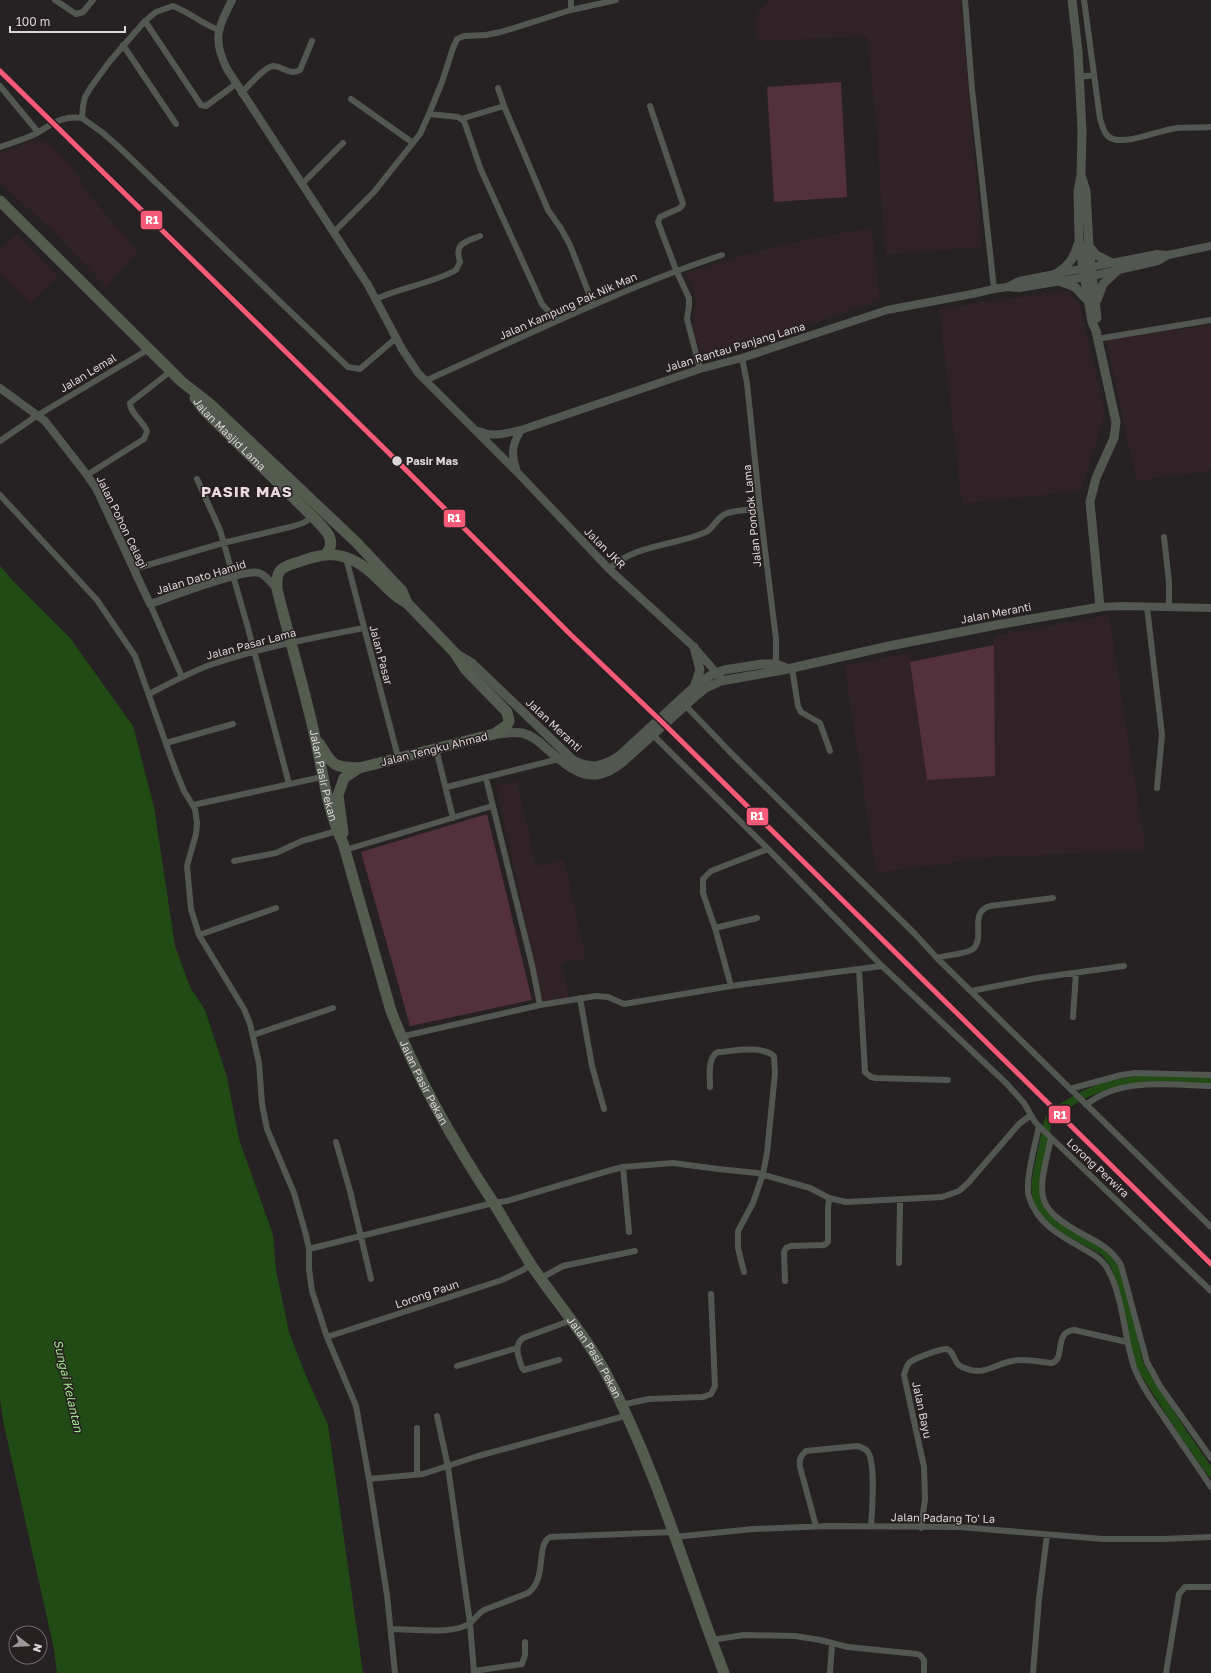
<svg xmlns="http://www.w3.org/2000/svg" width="1211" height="1673" viewBox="0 0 1211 1673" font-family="'Golos Text',sans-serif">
	<rect width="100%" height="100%" fill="#262122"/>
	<path fill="#302226" d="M769,0h192l21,247 -97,8 -8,-119 -10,-99 -111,4 -1,-24z
		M41,140l9,5 22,22 20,31 46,54 -32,35 -55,-58 -51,-46v-30l31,-12z
		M872,227l8,73 -76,27 -102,32 -10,-33 4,-26 -9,-28 92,-27z
		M17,233l41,44 -28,27 -30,-30v-25z
		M1069,290l11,15 25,108 -24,78 -119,13 -23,-195z
		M1211,325v146l-75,10 -30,-141z
		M1109,615l37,236 -151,6 -119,16 -32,-208 65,-12 18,127 68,-4 -1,-140z
		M517,781l19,85 28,-7 22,99 -24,5 7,34 -26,6 -47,-217z"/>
	<path fill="#54303d" d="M841,82l6,115 -73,5 -7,-115z
		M994,645l1,131 -68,4 -17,-118z
		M487,814l45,186 -122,26 -49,-174z"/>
	<path fill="#214b14" d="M0,566l15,17 55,55 63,88 21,81 21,139 15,41 15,23 22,67 12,62 34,96 3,35 13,62 17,44 22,49 35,248h-306l-3,-24 -51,-228 -3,-22z"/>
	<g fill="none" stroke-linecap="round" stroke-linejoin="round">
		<path stroke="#214b14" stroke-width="8" d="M1211,1081c-49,-3 -96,-7 -140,21 -9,5 -18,10 -23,19l-11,52 -2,13 2,14 3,8 7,9 12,10 46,25 9,12 7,18 17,77 4,10 39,61 30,43"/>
		<path stroke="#535751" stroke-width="6" d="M55,0l21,14 7,-2 10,-12
			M571,0v10
			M965,0l7,89 22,200
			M1084,0l16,119c3,8 4,17 13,20 17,5 46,-9 64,-11 11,-1 23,0 34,-1
			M145,21l56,84 5,1 30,-22
			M219,30c-17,-6 -30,-18 -46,-24l-17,6 -11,9 -35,40 -19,26 -6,10 -2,9 -1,12 21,15 18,16 227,218 12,2 36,-31
			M123,45l53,79
			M1079,77l15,-2
			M0,86l38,46
			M498,88l6,18 44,104 12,17 10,18 23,59
			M241,93c7,-6 23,-26 32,-27 9,0 17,10 27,4l12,-29
			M351,99l62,44
			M650,106l33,98 -3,4 -20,9 -2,5 18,48 13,28v8l-2,13 13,50
			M429,114l29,3 6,4 17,49 61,134 15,17
			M461,119l43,-13
			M0,147c11,-4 22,-7 33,-12 18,-9 26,-20 49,-17
			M302,184l41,-41
			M334,232l40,-40 46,-58 9,-20 13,-32 11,-34 4,-9 7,-3 22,-1 15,-3 70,-22 45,-10
			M376,299c25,-12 55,-15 80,-29l4,-8c-6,-19 5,-20 20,-26
			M1097,339l114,-19
			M742,358l5,25 13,126 16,130v27
			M425,381c98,-44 195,-92 297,-126
			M0,441l38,-26 111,-66
			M87,475l57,-36 3,-8c-4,-10 -17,-18 -17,-28l41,-32
			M197,479l23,51 28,98 41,156
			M0,495l97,105 38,56 40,113 9,22 11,18 2,14 -1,11 -9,32 4,43 8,26 45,74 6,15 9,39 3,41 5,25 27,64 12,42 3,14v20l3,22 15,46 29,69 13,73 18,116 8,78
			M1164,537l5,45v25
			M346,558l52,199
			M134,569l89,-26 71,-17 9,-3 10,-6
			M609,569c26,-25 66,-23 97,-37 7,-4 9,-11 16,-16 7,-6 29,-6 38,-7
			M150,604l32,73
			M1147,607l15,128 -5,53
			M792,668l6,38 3,6 19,11 10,28
			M149,694c19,-10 38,-20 58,-28 51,-18 104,-28 157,-38
			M685,705l48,50 182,179 22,24 274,269
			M653,735l115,114 114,117 124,117 18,20 11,19 8,8 168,161
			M166,743l67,-19
			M436,749l17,69
			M486,778l46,187 8,40
			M447,787l112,-28
			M193,805l129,-28
			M345,850l147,-44
			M234,861l42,-8 26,-12 35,-10
			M715,928l42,-10
			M199,935l77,-27
			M937,958c9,-3 30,-4 36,-9 13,-12 -5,-36 17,-43l63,-8
			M859,969l6,103 6,5 5,1 72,2
			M731,986l-16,-58 -12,-35v-14l8,-8 57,-22
			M971,991l66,-13 87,-12
			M580,998l12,68 12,43
			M1073,1017l3,-44
			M253,1035l80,-27
			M400,1037l140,-32 56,-9 12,1 16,7 107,-18 151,-20
			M710,1087c0,-11 -3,-29 8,-35 17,-1 42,-7 56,4l1,17 -8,80 -4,21 -10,29 -15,28v17l6,24
			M1070,1089l51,-14 14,-2 76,2
			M1086,1105c34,-28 84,-20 125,-19
			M1039,1126c-3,16 -15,57 -10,71 8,26 30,38 53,51 9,5 20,11 25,20 16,27 17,69 27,99 7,19 20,36 31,52 15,23 31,45 46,68
			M1051,1138c-12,56 -21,68 35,98 15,8 26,14 35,29l26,97 13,24 51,72
			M336,1142l14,49 21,88
			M623,1167l6,65
			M309,1249l184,-46 14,-2 101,-30 15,-4 50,-4 45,6 39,4 53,15 19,10 17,4 96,-5 17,-6 9,-8 51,-59 12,-9
			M899,1263l1,-63
			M541,1278l22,-12 72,-15
			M785,1281l-1,-29 2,-4 5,-2 33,-1 4,-3v-34l1,-10
			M327,1337l175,-57 21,-10 8,-6
			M559,1360l-35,10 -2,-2c-3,-10 -9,-22 1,-30l49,-18
			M457,1366l60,-18
			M621,1405l28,-6 54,-2 8,-3 4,-8 -4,-92
			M437,1416l11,51 22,156 4,50
			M417,1475v-47
			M369,1479l54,-5 55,-18 147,-40
			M816,1526l-16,-59c-1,-7 0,-11 6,-16l51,-5c4,1 8,2 11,6 8,13 4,58 3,75
			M921,1528l4,-29 -1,-32 -20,-92c1,-4 2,-8 5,-12 6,-5 30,-14 38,-14 9,4 6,15 15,18 22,10 30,-2 50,-6 12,-3 28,1 40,2 14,-4 1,-31 22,-33l53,12
			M674,1537l79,-8 76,-3 131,1 143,12h59l49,-2
			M391,1629c22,0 54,5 74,-3 8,-3 12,-12 19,-16l44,-17c20,-15 7,-47 22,-56l122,-5
			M711,1640l33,-5 51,1 25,4 28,7 69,7 3,1 4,5v13
			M474,1671l48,-7 3,-9v-13
			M830,1673l2,-29
			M1033,1673l6,-74 8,-64
			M1166,1673l13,-79 6,-7h26"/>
		<path stroke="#535751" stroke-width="8" d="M232,0c-14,28 -20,39 -5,69l141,216 34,64 16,24 100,100 91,96 85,78 26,30
			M1007,287l12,-6 138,-27 11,1 43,-9
			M0,388l45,33 42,54 10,15 12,26 41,88c18,-6 95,-36 109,-31 7,2 13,11 18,16
			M478,431c16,7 27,2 43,-1l179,-61 42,-11 145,-48 85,-16 22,-5 13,-2 12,1 73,-12 66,-15 10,-6
			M516,468c-6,-14 -3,-26 5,-38
			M1100,607l22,-1 89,2"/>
		<path stroke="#525850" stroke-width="9" d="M1082,178l4,13 3,55 8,72
			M1089,246l7,9 16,8
			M1054,275c13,-8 20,-15 24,-31
			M1059,281l16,6 12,13
			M1097,300l6,-16 15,-14
			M694,647l6,23 -5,15
			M455,653l17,10 101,97c17,10 31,6 46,-4l76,-70 16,-11 13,-5 38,-6h14l13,5
			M494,734c9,0 19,-3 28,-1 10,2 18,9 25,16 27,23 45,39 77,12l73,-66 9,-7 15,-7 62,-11 106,-24 107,-21 104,-18 -10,-105 6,-24 18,-40 2,-16 -20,-91 -4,-9 -9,-53 -4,-31 -1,-46 3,-17 1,-45 -4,-78 -6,-52"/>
		<g stroke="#545c50" stroke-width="11">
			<path d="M0,201l182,181 27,21 147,139 46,49 5,12 47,49 12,18 41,42 2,9 -2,4 -13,9 -135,34c-28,-1 -26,-3 -40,-25"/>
			<path id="s1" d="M195,398l9,12 109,107c11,12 26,23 12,38"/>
			<path id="s2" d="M407,603c-13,-7 -20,-15 -30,-25 -14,-14 -31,-25 -52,-23 -10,1 -20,5 -30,8 -16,5 -19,9 -18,26 12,49 27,98 38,148 8,36 12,73 28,106l48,168c26,68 62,130 102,191 13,21 25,43 39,64 25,37 55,71 76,111 49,94 78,197 116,296"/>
			<path d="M343,833l-5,-38 6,-17 15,-10"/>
		</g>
		<g stroke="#281f21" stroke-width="8">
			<path id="rail-1" d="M0,71l401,394 169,169 92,88 549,542"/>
		</g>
		<use href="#rail-1" stroke="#f75a77" stroke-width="5"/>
	</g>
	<circle fill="#ddd6d8" stroke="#281f21" stroke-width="1.5" cx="397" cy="461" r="5.5"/>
	<g text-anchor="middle" stroke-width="3" stroke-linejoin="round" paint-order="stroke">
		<g font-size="11" fill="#ddd6d8" stroke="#281f21">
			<text transform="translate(568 306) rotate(-24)" y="4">Jalan Kampung Pak Nik Man</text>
			<text transform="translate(735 347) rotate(-17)" y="4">Jalan Rantau Panjang Lama</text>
			<text transform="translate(88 373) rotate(-31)" y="4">Jalan Lemal</text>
			<text dy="4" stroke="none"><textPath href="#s1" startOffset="50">Jalan Masjid Lama</textPath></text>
			<text transform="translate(752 516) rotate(-96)" y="4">Jalan Pondok Lama</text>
			<text transform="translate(122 522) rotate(64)" y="4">Jalan Pohon Celagi</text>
			<text transform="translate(605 548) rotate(45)" y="4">Jalan JKR</text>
			<text transform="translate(201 577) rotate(-17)" y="4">Jalan Dato Hamid</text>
			<text transform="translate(996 613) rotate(-11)" y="4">Jalan Meranti</text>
			<text transform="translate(251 644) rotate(-15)" y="4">Jalan Pasar Lama</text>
			<text transform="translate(381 655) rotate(75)" y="4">Jalan Pasar</text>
			<text transform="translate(554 725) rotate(43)" y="4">Jalan Meranti</text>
			<text transform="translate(434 749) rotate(-14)" y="4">Jalan Tengku Ahmad</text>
			<text dy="4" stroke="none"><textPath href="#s2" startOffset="357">Jalan Pasir Pekan</textPath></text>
			<text dy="4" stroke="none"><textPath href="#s2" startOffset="681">Jalan Pasir Pekan</textPath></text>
			<text transform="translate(1098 1168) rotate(43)" y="4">Lorong Perwira</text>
			<text transform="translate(427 1294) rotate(-19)" y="4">Lorong Paun</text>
			<text dy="4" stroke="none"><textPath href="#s2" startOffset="1005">Jalan Pasir Pekan</textPath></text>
			<text transform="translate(922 1410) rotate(78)" y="4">Jalan Bayu</text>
			<text transform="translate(943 1518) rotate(1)" y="4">Jalan Padang To' La</text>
		</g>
		<g font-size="11" font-weight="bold" fill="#ddd6d8" stroke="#281f21" text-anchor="start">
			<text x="406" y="465">Pasir Mas</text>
		</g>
		<g font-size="12" font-style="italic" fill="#9fe38e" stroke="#281f21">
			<text transform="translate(68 1386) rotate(77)" y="4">Sungai Kelantan</text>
		</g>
		<g font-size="15" font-weight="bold" letter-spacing="1" fill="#e8dbdf" stroke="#281f21">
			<text x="247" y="497">PASIR MAS</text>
		</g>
	</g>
	<g stroke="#281f21" stroke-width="1.5">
		<rect x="140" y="210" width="23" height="20" rx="4" fill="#f75a77"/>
		<rect x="443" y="509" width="23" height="19" rx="4" fill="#f75a77"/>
		<rect x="746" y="807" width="23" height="19" rx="4" fill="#f75a77"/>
		<rect x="1048" y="1105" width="23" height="19" rx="4" fill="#f75a77"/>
	</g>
	<g font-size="11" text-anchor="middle" font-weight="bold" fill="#fff">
		<text x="152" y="224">R1</text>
		<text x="454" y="522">R1</text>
		<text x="757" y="820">R1</text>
		<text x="1060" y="1119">R1</text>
	</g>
	<g transform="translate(28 1645) rotate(107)"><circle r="19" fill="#281f21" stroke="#70686a"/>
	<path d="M0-3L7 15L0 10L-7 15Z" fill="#9d9798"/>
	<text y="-6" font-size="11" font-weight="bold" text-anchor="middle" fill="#ddd6d8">N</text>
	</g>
	<path d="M10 26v6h115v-6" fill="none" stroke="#ddd6d8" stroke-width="2"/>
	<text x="16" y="26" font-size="12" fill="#ddd6d8" stroke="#281f21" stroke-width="3" paint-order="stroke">100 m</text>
</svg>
